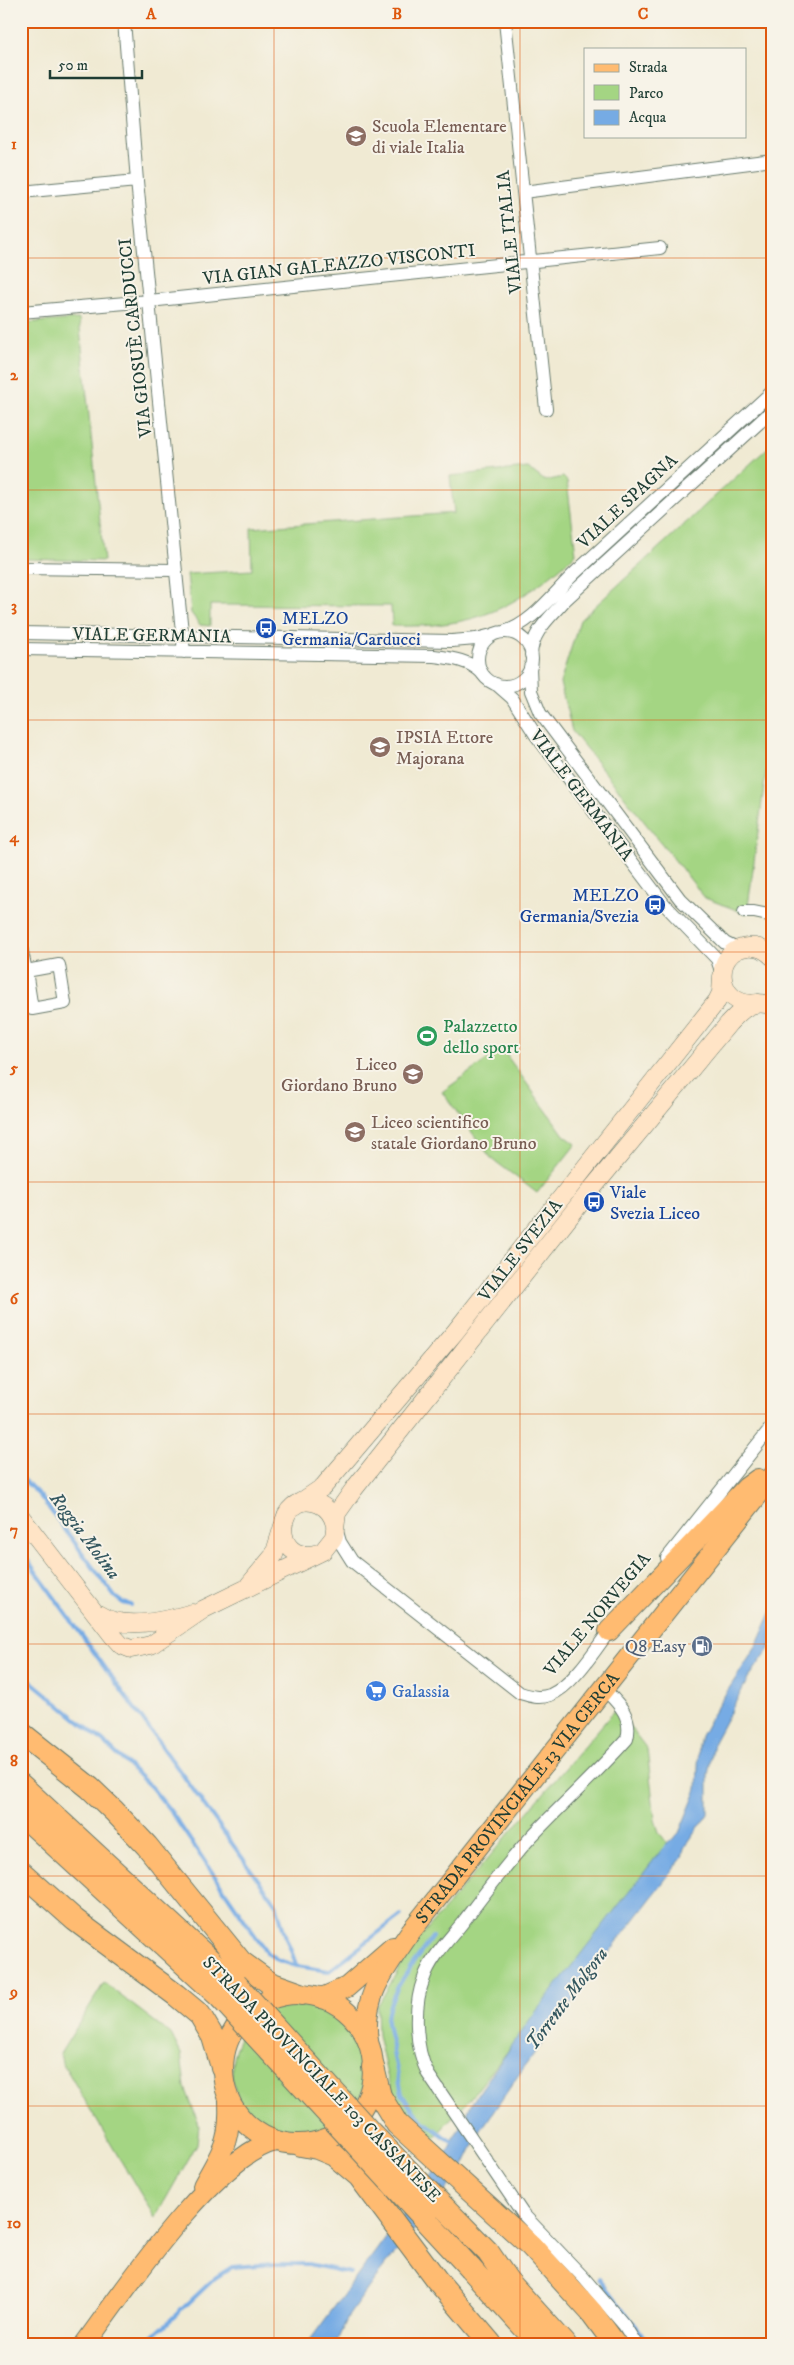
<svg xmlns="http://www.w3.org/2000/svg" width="794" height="2365" viewBox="0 0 794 2365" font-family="'IM FELL DW Pica',serif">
	<rect width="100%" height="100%" fill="#f7f3e8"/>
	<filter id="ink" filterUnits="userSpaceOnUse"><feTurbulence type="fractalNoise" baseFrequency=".02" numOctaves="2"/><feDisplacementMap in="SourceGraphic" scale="10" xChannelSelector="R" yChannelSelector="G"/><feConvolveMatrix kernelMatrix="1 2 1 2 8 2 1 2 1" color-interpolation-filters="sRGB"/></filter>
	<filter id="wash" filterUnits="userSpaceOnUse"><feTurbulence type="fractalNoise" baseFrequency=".0096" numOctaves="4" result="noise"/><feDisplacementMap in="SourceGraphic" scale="20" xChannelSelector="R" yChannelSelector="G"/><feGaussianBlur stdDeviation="1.12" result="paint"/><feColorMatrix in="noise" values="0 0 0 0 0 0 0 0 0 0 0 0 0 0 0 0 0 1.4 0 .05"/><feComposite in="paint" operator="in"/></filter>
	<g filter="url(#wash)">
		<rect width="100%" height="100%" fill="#f0ead3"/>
		<path fill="#a4d583" stroke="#62895c" d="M79,319l25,242 -83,-2v-236z
			M773,443v276l-26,195 -42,-16 -133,-167 -12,-48 20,-63z
			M528,468l17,13 18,-4 4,4 9,73c-62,55 -98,74 -184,72l-1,-20 -181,-1v21l-10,-1 -9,-12 -4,-39 65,-4 -1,-42 203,-15 -4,-37z
			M502,1049l62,86 12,9 -39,49 -46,-35 -49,-66z
			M616,1709l31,40 8,71 4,12 10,14 -199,253 -41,44 -28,-31 -14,-37 -9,-40 -1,-28 33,-58z
			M104,1983l67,51 10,20 4,33 14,38 -2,19 -42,74 -93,-156 -2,-8z
			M232 2070a67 67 0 1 1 134 0a67 67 0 1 1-134 0Z"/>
		<path fill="#76abe4" stroke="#4a748c" d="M773,1608v35l-25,36 -34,63 -6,33v39l-24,34 -2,10 -92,119 -73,100 -36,53 -19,40 -88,110 -25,35 -12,26 -3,3h-27l136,-184 30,-59 58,-83 132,-170 16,-15 18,-44 2,-44 2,-9 14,-26 41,-63z"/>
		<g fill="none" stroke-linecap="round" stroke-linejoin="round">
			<path stroke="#76abe4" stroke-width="4" d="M21,1477l19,19 75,101 8,6 8,2
				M21,1551l256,355 9,32 11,28 32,5 72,-56
				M21,1673l83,69 47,45 18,22 98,144 11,7 19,6
				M432,1937c-16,24 -46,57 -45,86l15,71c12,23 31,35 53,49
				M599,2279l51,65
				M145,2344l70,-66 17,-11 43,-3h34l41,9"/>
		</g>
	</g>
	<g filter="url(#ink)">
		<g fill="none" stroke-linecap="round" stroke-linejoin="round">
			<g stroke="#687a6c" stroke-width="14">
				<path id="street" d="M124,21l13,160 47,471
					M505,21l41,388
					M21,192l116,-11
					M523,192l250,-32
					M21,312l128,-11 511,-53
					M21,568l154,2
					M503,632c29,-7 53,-42 75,-62 65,-60 130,-119 195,-179
					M478 659a27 27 0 1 1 54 0a27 27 0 1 1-54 0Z
					M21,633l431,8 24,-2 16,-4
					M21,649l413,7c16,2 36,4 48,17
					M531,655c1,-24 20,-38 34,-55l208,-190
					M530,667l1,24 9,22 140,186 45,44 8,4h12
					M496,684l16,14 23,36 129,170 53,55 5,15
					M744,912h10l19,4
					M21,947l5,24
					M59,965l6,38 -33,6 -6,-38z
					M336,1528l4,14 12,19 168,132c10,3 19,6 30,2 23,-9 47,-48 62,-68
					M667,1558l106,-133
					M604,1689c14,14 29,27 23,50 -30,34 -64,64 -95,97 -25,27 -47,57 -69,86 -13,17 -32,35 -39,56 -11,28 -9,70 4,96l95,140 60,63 41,48 12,19"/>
			</g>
			<g stroke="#687a6c" stroke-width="19">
				<path id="secondary" d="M758,1003c-42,7 -48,-53 -10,-56 10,-1 18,3 25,10
					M295,1506l28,-19 132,-155 262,-331 4,-8 1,-17
					M21,1517l92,119 8,9 10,4 20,-4 53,-36 119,-58 11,-14 3,-24 17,-24 232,-293 143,-173c13,-14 24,-25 44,-17
					M319,1553c-51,15 -44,-67 0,-49 9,4 14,12 16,21
					M249,1585l25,-30 9,-29
					M98,1614c25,17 67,7 94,-1"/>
			</g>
			<g stroke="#687a6c" stroke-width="22">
				<g id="primary">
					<path d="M609,1631l138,-144 11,-8"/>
					<circle cx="298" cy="2069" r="75"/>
					<path d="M322,1998l25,-11 46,-40"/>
					<path id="s1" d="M368,2041c-7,-46 19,-74 43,-110l362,-455"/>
					<path d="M203,2186c19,-35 28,-44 26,-85"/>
					<path d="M85,2344c38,-52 130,-188 190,-203"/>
				</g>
			</g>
			<g stroke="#687a6c" stroke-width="24">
				<path id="highway" d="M21,1733l69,55 24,23 33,35 94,116 29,21 31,11
					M21,1785l215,199
					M21,1814l200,184
					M21,1872l54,48 101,75 24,20 13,22 9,30
					M373,2067l7,29 17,28 134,122 61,67 23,31
					M301,2145l16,3 17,7 25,21 77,103 55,65
					M488,2252l20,29 57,63
					M470,2268l69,76"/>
			</g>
			<use href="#street" stroke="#fff" stroke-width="12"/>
			<use href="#secondary" stroke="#ffe4c6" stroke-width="18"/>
			<use href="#primary" stroke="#ffbb71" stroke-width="20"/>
			<use href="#highway" stroke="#ffbb71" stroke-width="22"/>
			<g stroke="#687a6c" stroke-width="24" stroke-linecap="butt">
				<path id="highway-bridge" d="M236,1984l135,149 117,119
					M221,1998l249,270"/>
			</g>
			<use href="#highway-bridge" stroke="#ffbb71" stroke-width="22"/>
		</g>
	</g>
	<path fill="none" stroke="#de580e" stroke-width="1" stroke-opacity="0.55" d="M274,21v2323M520,21v2323M21,258h752M21,490h752M21,720h752M21,952h752M21,1182h752M21,1414h752M21,1644h752M21,1876h752M21,2106h752"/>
	<defs>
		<g id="school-disc" transform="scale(1.125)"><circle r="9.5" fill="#8d6e63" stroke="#f7f3e8"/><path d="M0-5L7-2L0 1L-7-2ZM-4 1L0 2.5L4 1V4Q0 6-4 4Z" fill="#fff"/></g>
		<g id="bus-disc" transform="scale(1.125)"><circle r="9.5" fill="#1a4fb4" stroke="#f7f3e8"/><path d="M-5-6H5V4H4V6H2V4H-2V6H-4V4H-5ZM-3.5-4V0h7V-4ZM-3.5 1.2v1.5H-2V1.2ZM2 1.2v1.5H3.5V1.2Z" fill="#fff"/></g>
		<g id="stadium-disc" transform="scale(1.125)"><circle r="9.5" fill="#2e9e5b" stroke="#f7f3e8"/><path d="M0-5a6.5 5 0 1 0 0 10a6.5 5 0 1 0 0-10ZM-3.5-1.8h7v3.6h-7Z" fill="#fff"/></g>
		<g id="fuel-disc" transform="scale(1.125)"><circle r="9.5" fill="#5c6f8a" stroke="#f7f3e8"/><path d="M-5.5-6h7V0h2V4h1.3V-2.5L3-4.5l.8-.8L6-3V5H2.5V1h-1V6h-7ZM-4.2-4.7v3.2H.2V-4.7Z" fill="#fff"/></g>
		<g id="supermarket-disc" transform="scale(1.125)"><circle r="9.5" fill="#3f7fe0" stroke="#f7f3e8"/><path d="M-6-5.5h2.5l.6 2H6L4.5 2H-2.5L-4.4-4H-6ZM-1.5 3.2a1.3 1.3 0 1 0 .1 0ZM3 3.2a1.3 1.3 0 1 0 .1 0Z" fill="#fff"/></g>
	</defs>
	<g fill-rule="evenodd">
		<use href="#school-disc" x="356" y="136"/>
		<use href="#bus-disc" x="266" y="628"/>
		<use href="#school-disc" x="380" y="747"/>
		<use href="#bus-disc" x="655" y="905"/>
		<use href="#stadium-disc" x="427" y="1036"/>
		<use href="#school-disc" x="413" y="1074"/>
		<use href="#school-disc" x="355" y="1132"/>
		<use href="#bus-disc" x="594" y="1202"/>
		<use href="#fuel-disc" x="702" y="1646"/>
		<use href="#supermarket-disc" x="376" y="1691"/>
	</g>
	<g text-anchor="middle" stroke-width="4" stroke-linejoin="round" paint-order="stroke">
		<g font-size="18" fill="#785e54" stroke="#f7f3e8" text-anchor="start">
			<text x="372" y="132">Scuola Elementare<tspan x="372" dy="21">di viale Italia</tspan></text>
			<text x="396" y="743">IPSIA Ettore<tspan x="396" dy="21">Majorana</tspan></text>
			<text x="397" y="1070" text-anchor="end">Liceo<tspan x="397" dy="21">Giordano Bruno</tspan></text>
			<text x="371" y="1128">Liceo scientifico<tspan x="371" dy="21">statale Giordano Bruno</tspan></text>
		</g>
		<g font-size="18" fill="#1f3d34" stroke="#f7f3e8">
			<text transform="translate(509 232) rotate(-96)" y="6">VIALE ITALIA</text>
			<text transform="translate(339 264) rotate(-6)" y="6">VIA GIAN GALEAZZO VISCONTI</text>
			<text transform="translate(135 338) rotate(-96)" y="6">VIA GIOSUÈ CARDUCCI</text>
			<text transform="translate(627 501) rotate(-43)" y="6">VIALE SPAGNA</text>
			<text transform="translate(152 635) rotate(1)" y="6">VIALE GERMANIA</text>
			<text transform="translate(582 795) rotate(53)" y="6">VIALE GERMANIA</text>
			<text transform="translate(520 1250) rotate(-52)" y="6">VIALE SVEZIA</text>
			<text transform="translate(597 1614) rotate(-50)" y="6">VIALE NORVEGIA</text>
			<text dy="6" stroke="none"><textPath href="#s1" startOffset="292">STRADA PROVINCIALE 13 VIA CERCA</textPath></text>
			<text transform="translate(322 2079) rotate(46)" y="6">STRADA PROVINCIALE 103 CASSANESE</text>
		</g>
		<g font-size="18" fill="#164399" stroke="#f7f3e8" text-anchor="start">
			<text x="282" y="624">MELZO<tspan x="282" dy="21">Germania/Carducci</tspan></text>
			<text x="639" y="901" text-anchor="end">MELZO<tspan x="639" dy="21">Germania/Svezia</tspan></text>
			<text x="610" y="1198">Viale<tspan x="610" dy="21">Svezia Liceo</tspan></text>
		</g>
		<g font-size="18" fill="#27864d" stroke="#f7f3e8" text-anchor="start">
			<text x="443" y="1032">Palazzetto<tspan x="443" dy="21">dello sport</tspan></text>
		</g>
		<g font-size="18" fill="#4e5e75" stroke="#f7f3e8" text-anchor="end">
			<text x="686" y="1652">Q8 Easy</text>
		</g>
		<g font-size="18" fill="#366cbe" stroke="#f7f3e8" text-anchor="start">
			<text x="392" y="1697">Galassia</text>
		</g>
		<g font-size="19" font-style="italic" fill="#355860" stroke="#f7f3e8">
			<text transform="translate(86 1535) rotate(53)" y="7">Roggia Molina</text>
			<text transform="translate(566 1998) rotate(-53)" y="7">Torrente Molgora</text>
		</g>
	</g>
	<rect width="794" height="2365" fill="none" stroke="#f7f3e8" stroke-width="55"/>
	<rect x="584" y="48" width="162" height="90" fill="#f7f3e8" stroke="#a1aaa0"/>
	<rect x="594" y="64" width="25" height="8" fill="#ffbb71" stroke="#a1aaa0"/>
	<text x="629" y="72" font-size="15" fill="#1f3d34">Strada</text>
	<rect x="594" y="85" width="25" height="15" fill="#a4d583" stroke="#a1aaa0"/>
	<text x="629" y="98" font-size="15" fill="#1f3d34">Parco</text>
	<rect x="594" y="110" width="25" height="15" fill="#76abe4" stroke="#a1aaa0"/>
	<text x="629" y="122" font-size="15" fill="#1f3d34">Acqua</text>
	<path d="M50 70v8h92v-8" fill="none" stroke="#1f3d34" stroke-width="2.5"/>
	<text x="58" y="70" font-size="15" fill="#1f3d34" stroke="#f7f3e8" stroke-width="4" paint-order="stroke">50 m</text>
	<rect x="28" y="28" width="738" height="2310" fill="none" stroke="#de580e" stroke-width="2"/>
	<g font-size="16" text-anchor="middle" font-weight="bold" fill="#de580e">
		<text x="151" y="19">A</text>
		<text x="397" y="19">B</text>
		<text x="643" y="19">C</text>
		<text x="14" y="149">1</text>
		<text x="14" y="380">2</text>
		<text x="14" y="611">3</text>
		<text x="14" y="842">4</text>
		<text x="14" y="1073">5</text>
		<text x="14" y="1304">6</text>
		<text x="14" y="1535">7</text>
		<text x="14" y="1766">8</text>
		<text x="14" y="1997">9</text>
		<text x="14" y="2228">10</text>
	</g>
</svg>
